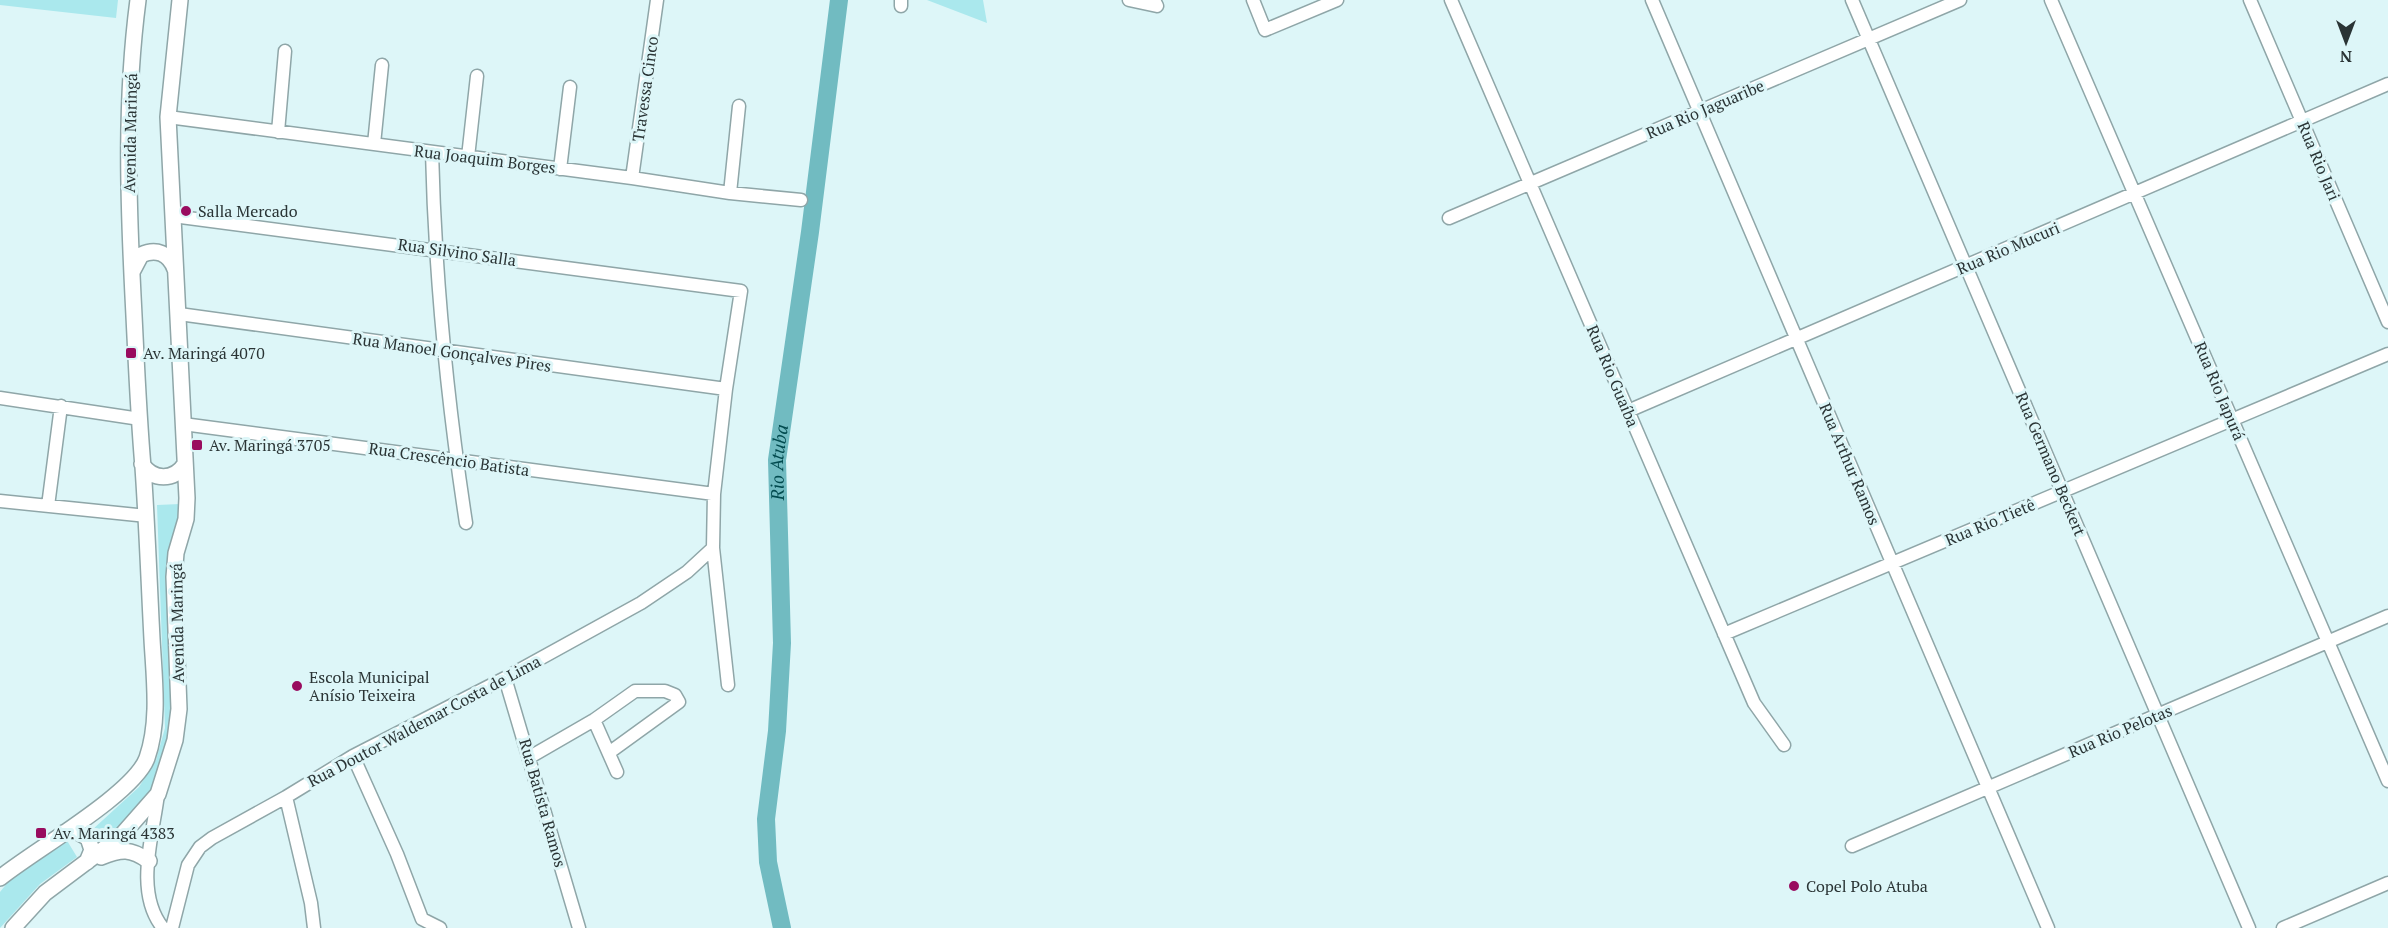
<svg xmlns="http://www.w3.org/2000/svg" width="2388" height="928" viewBox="0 0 2388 928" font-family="'PT Serif',serif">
	<rect width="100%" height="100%" fill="#ddf6f8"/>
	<path fill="#aae8ed" d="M0,0h118l-2,18 -116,-13z
		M927,0h56l4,23z
		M180,504l-7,206c-5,33 -13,74 -36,100 -11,13 -25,24 -37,36l-8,-16 47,-43 17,-27 9,-32 -8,-223z
		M66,839l11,18 -37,27 -40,44v-36l8,-10z"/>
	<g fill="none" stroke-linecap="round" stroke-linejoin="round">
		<path stroke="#71bbc1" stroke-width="18" id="s1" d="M782,928l-14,-66 -2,-43 11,-88 5,-88 -5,-183 33,-228 29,-232"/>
		<g stroke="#8fa6a8" stroke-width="15">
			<path id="minor" d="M1129,0l28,6 -3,-6
				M1253,0l12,30 72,-30
				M1451,0l303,703 30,42
				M1652,0l396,928
				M1852,0l397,928
				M2051,0l337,781
				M2250,0l138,322
				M901,6v-6
				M168,117l464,61 98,15 71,7
				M278,132l7,-81
				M374,144l8,-79
				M432,152c3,125 15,247 34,371
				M468,157l9,-81
				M560,169l10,-82
				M632,178l25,-178
				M730,193l9,-87
				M173,216l568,75 -15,98 -12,105 -1,54 15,137
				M1449,218l511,-218
				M179,314l547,75
				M0,398l140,21
				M1628,411l760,-327
				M183,424l531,70
				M0,501l147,15
				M48,506l13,-100
				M1724,634l664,-280
				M505,678l74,250
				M594,720l23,52
				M353,756l44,98 25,65 18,9
				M530,757l64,-37 41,-29h30l10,4 4,7 -69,50
				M158,794c-5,42 -24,98 5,134
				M286,797l25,106 3,25
				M1852,846l536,-230
				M172,928l16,-63 12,-18 12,-9 74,-41 67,-41 152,-78 136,-75 46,-31 26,-24
				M2283,928l105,-45"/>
		</g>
		<g stroke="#8fa6a8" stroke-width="18">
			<path id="major" d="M132,272l9,-17c15,-7 28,-2 34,14
				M142,464c11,17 32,17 43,0
				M65,832l9,-2 14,8 4,12 -5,12
				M101,857c21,-8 29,-9 48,4
				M0,878c33,-27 134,-84 147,-120 13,-37 7,-81 5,-119 -3,-57 -5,-115 -9,-172 -5,-57 -7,-114 -10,-171 -5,-100 -8,-197 5,-296
				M13,928l32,-35 76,-57 37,-42 17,-54 4,-31 -5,-132 2,-24 10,-34 1,-21 -19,-381 12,-117"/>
		</g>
		<use href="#minor" stroke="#fff" stroke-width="12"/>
		<use href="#major" stroke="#fff" stroke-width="15"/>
	</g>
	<g fill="#990c5f" stroke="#ddf6f8" stroke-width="2">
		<circle cx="186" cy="211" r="6"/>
		<rect x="125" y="347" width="12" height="12" rx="3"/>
		<rect x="191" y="439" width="12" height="12" rx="3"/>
		<circle cx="297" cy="686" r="6"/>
		<rect x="35" y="827" width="12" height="12" rx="3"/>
		<circle cx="1794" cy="886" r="6"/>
	</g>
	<g text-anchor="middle" stroke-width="6" stroke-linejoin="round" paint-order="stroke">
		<g font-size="16" fill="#2a3435" stroke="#ddf6f8">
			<text transform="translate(645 89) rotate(-82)" y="6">Travessa Cinco</text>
			<text transform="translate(1705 109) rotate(-23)" y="6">Rua Rio Jaguaribe</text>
			<text transform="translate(130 133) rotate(-89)" y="6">Avenida Maringá</text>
			<text transform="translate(485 159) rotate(7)" y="6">Rua Joaquim Borges</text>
			<text transform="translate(2319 161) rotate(67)" y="6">Rua Rio Jari</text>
			<text transform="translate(2008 248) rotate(-23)" y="6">Rua Rio Mucuri</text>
			<text transform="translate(457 252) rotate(8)" y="6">Rua Silvino Salla</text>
			<text transform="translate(452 352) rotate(8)" y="6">Rua Manoel Gonçalves Pires</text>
			<text transform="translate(1613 376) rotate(67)" y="6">Rua Rio Guaíba</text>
			<text transform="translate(2220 391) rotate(67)" y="6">Rua Rio Japurá</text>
			<text transform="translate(449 459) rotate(8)" y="6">Rua Crescêncio Batista</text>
			<text transform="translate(1850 464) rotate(67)" y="6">Rua Arthur Ramos</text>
			<text transform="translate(2051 464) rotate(67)" y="6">Rua Germano Beckert</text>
			<text transform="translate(1990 522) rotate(-23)" y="6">Rua Rio Tietê</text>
			<text transform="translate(177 623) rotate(-91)" y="6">Avenida Maringá</text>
			<text transform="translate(424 721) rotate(-28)" y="6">Rua Doutor Waldemar Costa de Lima</text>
			<text transform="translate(2120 731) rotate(-23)" y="6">Rua Rio Pelotas</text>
			<text transform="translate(543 803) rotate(74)" y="6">Rua Batista Ramos</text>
		</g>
		<g font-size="16" fill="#2a3435" stroke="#ddf6f8" text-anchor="start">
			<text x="198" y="217">Salla Mercado</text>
			<text x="143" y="359">Av. Maringá 4070</text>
			<text x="209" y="451">Av. Maringá 3705</text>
			<text x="309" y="683">Escola Municipal<tspan x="309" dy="18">Anísio Teixeira</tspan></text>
			<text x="53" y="839">Av. Maringá 4383</text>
			<text x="1806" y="892">Copel Polo Atuba</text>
		</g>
		<g font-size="18" font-style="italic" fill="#024b4f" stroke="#ddf6f8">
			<text dy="6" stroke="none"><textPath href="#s1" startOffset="468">Rio Atuba</textPath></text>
		</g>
	</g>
	<g transform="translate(2346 42) rotate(180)" stroke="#ddf6f8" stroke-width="4.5" paint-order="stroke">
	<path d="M0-4.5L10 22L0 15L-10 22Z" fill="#2a3435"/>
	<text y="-9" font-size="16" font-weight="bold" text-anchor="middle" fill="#2a3435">N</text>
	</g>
</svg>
